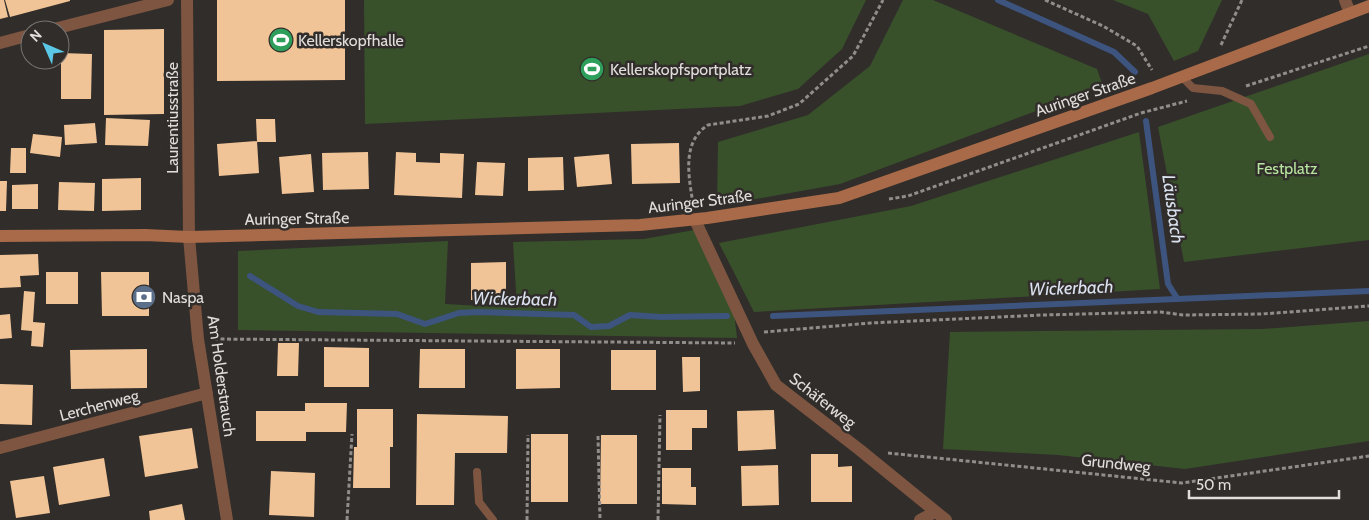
<svg xmlns="http://www.w3.org/2000/svg" width="1369" height="520" viewBox="0 0 1369 520" font-family="Cabin,sans-serif">
	<rect width="100%" height="100%" fill="#312d2a"/>
	<path fill="#38512b" d="M364,0h502l-24,49 -44,40 -58,17 -375,18z
		M903,0h30l164,69 6,17 -263,98 -123,22 1,-64 90,-27 62,-49z
		M1113,0h109l-24,51 -24,10 -26,-47z
		M1369,54v186l-185,22 -26,-135z
		M1139,132l21,157 -406,23 -35,-69 192,-37z
		M694,230l40,82 3,26 -499,-8v-79l210,-10 -3,63 72,4 -4,-66 131,-3z
		M1369,321v120l-184,28 -127,-14 -115,-6 7,-117 312,-3z"/>
	<g fill="none" stroke-linecap="round" stroke-linejoin="round">
		<path stroke="#3d547f" stroke-width="6" d="M998,0l116,52 21,20
			M1146,121l22,163 9,14
			M250,276l48,30 20,6 79,2 28,10 34,-11 19,-1 96,3 17,12 18,-1 21,-11 31,2 66,-1
			M773,316l596,-25"/>
	</g>
	<path fill="#f0c497" d="M0,0h4l4,17 -8,2z
		M5,0h65v1l-60,16z
		M217,0h128v80l-128,1z
		M164,29v85l-60,1v-85z
		M61,53l31,1 -1,45h-30z
		M106,118l44,2 -2,26 -43,-1z
		M256,119h19l1,23h-19z
		M95,123l2,20 -32,2 -1,-20z
		M33,134l29,3 -2,20 -30,-4z
		M257,141l2,32 -40,3 -2,-32z
		M679,143l1,40 -48,1 -1,-40z
		M11,148h15v25h-16z
		M368,152l1,37 -46,1 -1,-37z
		M396,152l20,1v9l24,1v-10l24,1 -2,44 -68,-3z
		M311,154l3,38 -32,2 -3,-37z
		M609,154l3,30 -35,3 -3,-30z
		M563,157l1,33 -36,1v-33z
		M477,162l28,1 -2,33 -28,-1z
		M141,178v32l-39,1v-32z
		M0,181h7l-1,30h-6z
		M59,182l36,1 -1,28 -36,-1z
		M38,184v25h-26v-24z
		M38,254l1,21 -19,1 1,11 -21,1v-33z
		M506,262v38h-35v-37z
		M46,272h32v32h-32z
		M101,272h48v44h-47z
		M24,291l11,1 -2,30 12,1 -2,24 -12,-1 1,-15 -11,-1z
		M10,314l2,24 -12,1v-24z
		M278,343h21l-1,33h-21z
		M324,347l45,1v39h-45z
		M147,349v39l-76,1 -1,-39z
		M420,349h45v39h-46z
		M516,349h44v39l-44,1z
		M611,350h45v40h-45z
		M682,357h18v34l-17,1z
		M0,384l33,1 -1,40 -32,-1z
		M305,403h42l-1,29h-40v9h-50v-30h49z
		M357,409h36v38h-3v41h-37l1,-41h3z
		M666,410h41v18h-15v22h-26z
		M774,410l2,39 -38,2 -1,-40z
		M417,414l91,2 -1,37h-52l-1,52h-38z
		M192,428l6,40 -53,9 -6,-41z
		M531,434h37v68h-37z
		M601,435h36v69h-37z
		M811,454h27v13l14,-1v36h-41z
		M104,458l6,38 -51,9 -6,-38z
		M778,465l1,40 -37,1 -1,-40z
		M662,468h29v19h5v18l-34,-1z
		M271,471l44,2 -1,44 -45,-2z
		M44,476l6,37 -34,5 -6,-37z
		M182,504l3,16h-35l-1,-9z"/>
	<g fill="none" stroke-linecap="round" stroke-linejoin="round">
		<path stroke="#908d8b" stroke-width="3" stroke-dasharray="4 2.5" stroke-linecap="butt" d="M1045,0l58,26 34,20 15,24
			M1221,45l21,-45
			M1246,86l123,-40
			M889,199l19,-3 233,-83 46,-12
			M693,204c-4,-27 -12,-62 15,-79l60,-9 31,-12 54,-48 30,-56
			M764,332l107,-9 171,-8 119,-3 22,3 79,-1 107,-8
			M214,339l521,4
			M598,436l2,84
			M888,453l294,30 187,-27
			M347,520l5,-86
			M527,520l1,-85
			M658,520l2,-105"/>
		<path stroke="#7d5540" stroke-width="8" d="M1182,77l11,11 29,3 29,13 19,33
			M477,472l2,30 14,18"/>
		<path stroke="#7d5540" stroke-width="12" d="M187,0l2,237 9,102 29,181
			M1345,0l5,13
			M50,30l118,-30
			M0,43l30,-8
			M695,220l58,124 23,41 84,65 86,70
			M0,448l207,-55
			M920,520l15,-8"/>
		<path stroke="#a86a48" stroke-width="12" d="M0,236l145,-1 44,2 451,-12 67,-7 132,-20 313,-110 217,-82"/>
	</g>
	<defs>
		<g id="stadium-disc" transform="scale(1.25)"><circle r="9.5" fill="#2e9e5b" stroke="#312d2a"/><path d="M0-5a6.5 5 0 1 0 0 10a6.5 5 0 1 0 0-10ZM-3.5-1.8h7v3.6h-7Z" fill="#fff"/></g>
		<g id="bank-disc" transform="scale(1.25)"><circle r="9.5" fill="#5c6f8a" stroke="#312d2a"/><path d="M-6-4H6V4H-6ZM0-2.3a2.3 2.3 0 1 0 0 4.6a2.3 2.3 0 1 0 0-4.6Z" fill="#fff"/></g>
	</defs>
	<g fill-rule="evenodd">
		<use href="#stadium-disc" x="281" y="40"/>
		<use href="#stadium-disc" x="592" y="69"/>
		<use href="#bank-disc" x="144" y="297"/>
	</g>
	<g text-anchor="middle" stroke-width="5" stroke-linejoin="round" paint-order="stroke">
		<g font-size="16" fill="#e0dedc" stroke="#312d2a" text-anchor="start">
			<text x="298" y="46">Kellerskopfhalle</text>
			<text x="610" y="75">Kellerskopfsportplatz</text>
			<text x="162" y="303">Naspa</text>
		</g>
		<g font-size="16" fill="#e0dedc" stroke="#312d2a">
			<text transform="translate(1085 94) rotate(-19)" y="6">Auringer Straße</text>
			<text transform="translate(172 118) rotate(-90)" y="6">Laurentiusstraße</text>
			<text transform="translate(700 201) rotate(-7)" y="6">Auringer Straße</text>
			<text transform="translate(297 218) rotate(-1)" y="6">Auringer Straße</text>
			<text transform="translate(222 376) rotate(82)" y="6">Am Holderstrauch</text>
			<text transform="translate(823 400) rotate(38)" y="6">Schäferweg</text>
			<text transform="translate(99 405) rotate(-15)" y="6">Lerchenweg</text>
			<text transform="translate(1116 463) rotate(6)" y="6">Grundweg</text>
		</g>
		<g font-size="16" fill="#b5e59e" stroke="#312d2a">
			<text x="1287" y="174">Festplatz</text>
		</g>
		<g font-size="18" font-style="italic" fill="#dbe3f1" stroke="#312d2a">
			<text transform="translate(1173 209) rotate(82)" y="6">Läusbach</text>
			<text transform="translate(1071 288) rotate(-2)" y="6">Wickerbach</text>
			<text transform="translate(515 299) rotate(1)" y="6">Wickerbach</text>
		</g>
	</g>
	<g transform="translate(45 45) rotate(315)"><circle r="24" fill="#312d2a" stroke="#777471"/>
	<path d="M0-4L9 19L0 12L-9 19Z" fill="#5bc8e7"/>
	<text y="-8" font-size="14" font-weight="bold" text-anchor="middle" fill="#e0dedc">N</text>
	</g>
	<path d="M1189 490v8h150v-8" fill="none" stroke="#e0dedc" stroke-width="2.5"/>
	<text x="1196" y="490" font-size="15" fill="#e0dedc" stroke="#312d2a" stroke-width="4" paint-order="stroke">50 m</text>
</svg>
